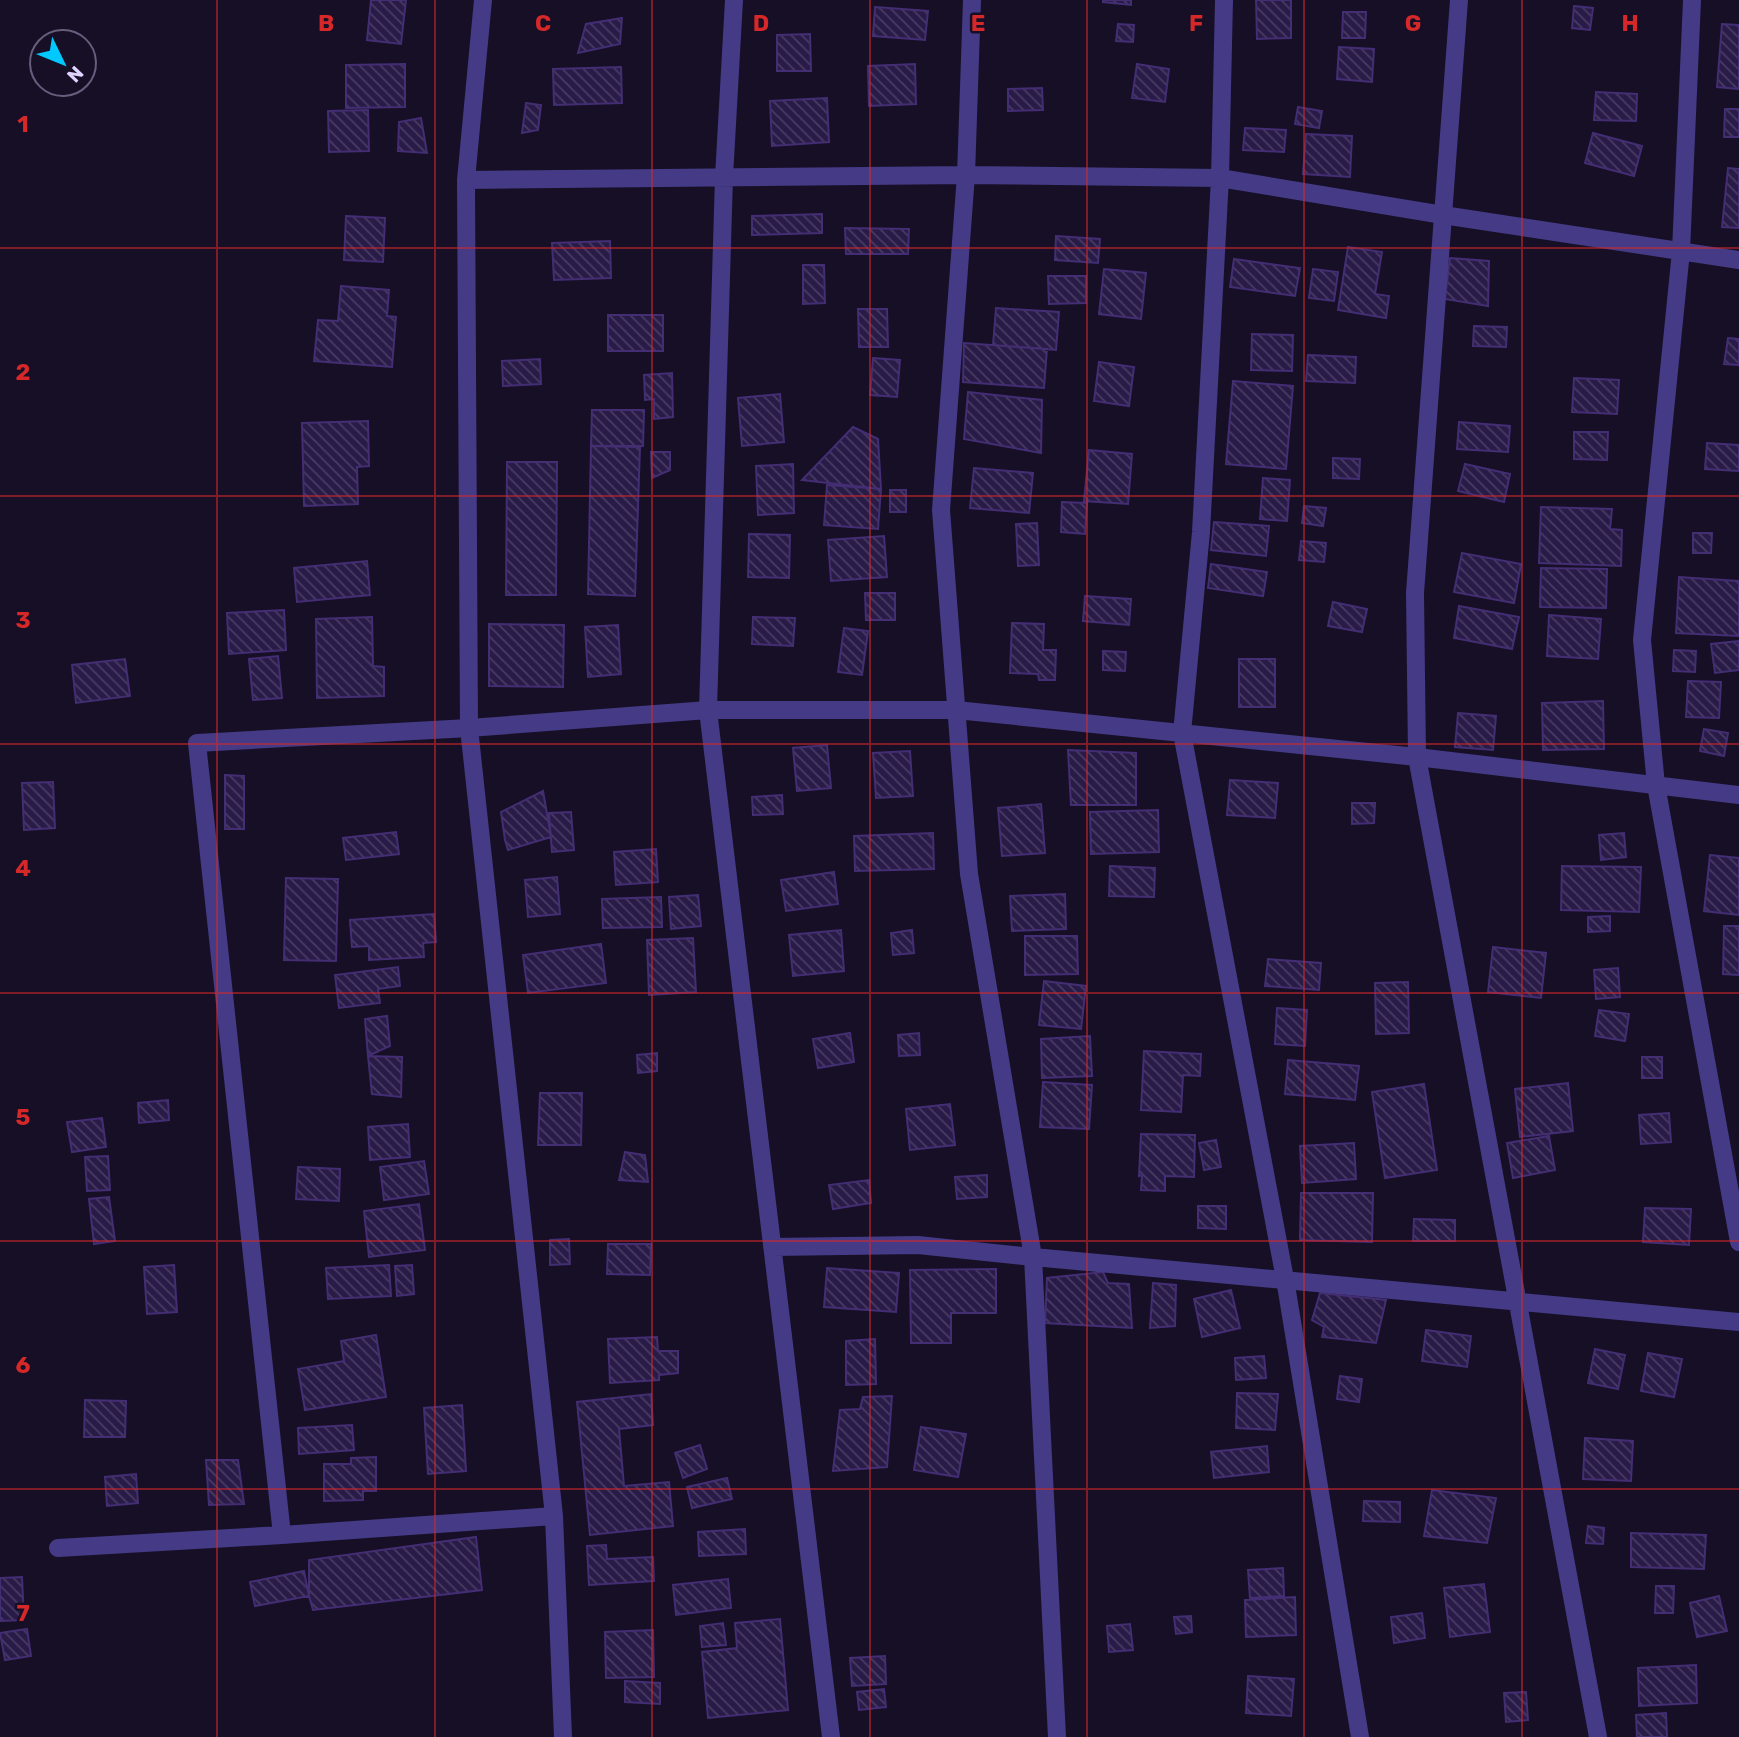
<svg xmlns="http://www.w3.org/2000/svg" width="1739" height="1737" viewBox="0 0 1739 1737" font-family="Rubik,sans-serif">
	<defs>
		<pattern id="building-back-hatch" width="6" height="6" patternUnits="userSpaceOnUse" patternTransform="scale(1.75)"><rect width="6" height="6" fill="#291b47"/><path d="M-1 5l2 2M0 0l6 6M5-1l2 2" fill="none" stroke="#483b63"/></pattern>
	</defs>
	<rect width="100%" height="100%" fill="#160f26"/>
	<path fill="url(#building-back-hatch)" stroke="#432d73" stroke-width="2" d="M371,0h35l-5,44 -34,-4z
		M1103,0h28v5l-28,-3z
		M1256,0h35v38l-34,1z
		M1574,6l19,2 -3,22 -18,-2z
		M875,7l53,4 -3,29 -52,-4z
		M1343,12h23l-1,26h-23z
		M622,18l-2,26 -42,9 8,-29z
		M1118,24l16,1 -1,17 -17,-1z
		M1722,24l17,1v64l-22,-2z
		M810,34l1,37h-34v-36z
		M1339,47l35,2 -2,33 -35,-3z
		M405,64v43l-59,1v-43z
		M915,64l1,40 -47,2 -1,-40z
		M1137,64l32,5 -4,33 -33,-4z
		M621,67l1,36 -68,2 -1,-36z
		M1042,88l1,22 -35,1v-22z
		M1596,92l41,2 -1,27 -42,-1z
		M827,98l2,44 -57,4 -2,-45z
		M526,103l15,2 -3,25 -16,3z
		M1298,107l24,4 -3,17 -24,-4z
		M1725,109h14v28h-15z
		M368,110l1,41 -40,1 -1,-41z
		M421,118l6,35 -29,-2 1,-29z
		M1245,128l41,2 -2,22 -41,-2z
		M1593,133l49,13 -8,30 -49,-13z
		M1306,134l46,2 -2,41 -47,-3z
		M1728,168l11,1v59l-17,-1z
		M822,214v19l-70,2v-19z
		M346,216l39,2 -2,44 -39,-2z
		M845,228l64,1 -1,25h-62z
		M1056,236l44,3 -2,24 -43,-3z
		M610,241l1,37 -57,2 -2,-37z
		M1348,247l34,5 -7,42 14,2 -3,22 -48,-8z
		M1450,258l39,3 -1,45 -43,-7z
		M1234,259l66,9 -5,28 -65,-9z
		M803,265h21l1,38 -22,1z
		M1104,269l42,4 -5,46 -42,-5z
		M1313,269l25,3 -4,29 -25,-3z
		M1048,276h38v27l-37,1z
		M341,286l48,4 -2,26 9,1 -4,50 -78,-6 4,-41 20,1z
		M996,308l63,4 -3,38 -63,-5z
		M858,309h29l1,38h-29z
		M608,315h55v36h-55z
		M1474,326l33,1 -1,20 -33,-1z
		M1252,334l41,1 -1,36 -41,-1z
		M1728,338l11,1v26l-15,-1z
		M964,343l83,6 -3,39 -81,-6z
		M1308,355l48,2 -1,26 -49,-2z
		M873,358l27,2 -3,37 -27,-2z
		M540,359l1,25 -38,2 -1,-25z
		M1099,362l35,5 -5,39 -35,-5z
		M672,373l1,44 -19,2v-20l-9,1 -1,-25z
		M1574,378l45,2 -2,34 -45,-2z
		M1233,381l60,5 -7,83 -60,-5z
		M968,392l74,8 -1,53 -77,-14z
		M780,394l4,48 -42,4 -4,-48z
		M592,410h52l-1,36h-52z
		M368,421l1,45 -12,1 1,37 -54,2 -2,-83z
		M1459,422l51,4 -2,26 -51,-3z
		M853,427l25,12 3,50 -79,-9z
		M1574,432h34l-1,28 -33,-1z
		M1707,443l32,2v26l-34,-2z
		M591,446l49,1 -5,149 -47,-2z
		M1089,450l43,4 -4,50 -44,-3z
		M651,452h19v18l-18,8z
		M1333,458l27,1 -1,20 -26,-1z
		M507,462h50l-1,133h-50z
		M793,464l1,49 -36,2 -2,-49z
		M1465,464l45,10 -6,28 -46,-11z
		M974,468l59,5 -4,40 -59,-5z
		M1263,478l27,2 -3,41 -27,-2z
		M827,485l54,4 -3,40 -54,-4z
		M890,490h16v22h-16z
		M1062,502l25,1 -2,31 -24,-2z
		M1304,506l22,2 -3,18 -21,-3z
		M1541,507l71,2 -2,20 12,1 -1,36 -82,-3z
		M1214,522l55,4 -3,30 -55,-6z
		M1037,523l2,42 -21,1 -2,-42z
		M1693,533h19l-1,20h-18z
		M749,534l41,1 -1,43 -41,-1z
		M884,536l3,41 -56,4 -3,-41z
		M1301,541l25,2 -2,19 -25,-2z
		M1462,553l59,11 -7,39 -60,-11z
		M367,561l3,34 -73,7 -3,-34z
		M1211,564l56,8 -4,24 -55,-8z
		M1541,568l66,1 -1,39 -66,-1z
		M1679,577l60,4v55l-63,-3z
		M865,593h30v27h-29z
		M1085,596l46,3 -2,26 -46,-4z
		M1333,602l34,7 -5,23 -34,-6z
		M1459,606l60,11 -7,32 -58,-11z
		M284,610l2,40 -57,4 -2,-41z
		M1549,615l52,4 -3,40 -51,-3z
		M372,617l1,49 11,1v29l-67,2 -1,-79z
		M753,617l42,1 -2,28 -41,-2z
		M1012,623l32,1 -1,26h13l-1,30h-16l-1,-6 -28,-1z
		M489,624l75,1 -1,62 -74,-1z
		M618,625l3,49 -33,3 -3,-50z
		M844,628l24,3 -6,44 -24,-3z
		M1739,641v29l-24,3 -4,-29z
		M1674,650l22,1 -1,21 -22,-1z
		M1103,651l23,1 -1,19 -22,-1z
		M278,656l4,42 -29,2 -4,-41z
		M125,659l5,37 -54,7 -4,-38z
		M1239,659h36v48h-36z
		M1688,681l33,1 -2,36 -33,-1z
		M1603,701l1,48 -61,1 -1,-47z
		M1458,713l38,3 -3,34 -38,-3z
		M1704,729l24,4 -4,23 -24,-5z
		M827,745l4,43 -34,3 -4,-43z
		M1068,750l68,3v52h-65z
		M910,751l3,45 -37,2 -3,-45z
		M225,775l19,1v53h-19z
		M1230,780l48,3 -3,35 -48,-3z
		M53,782l2,46 -31,2 -2,-47z
		M543,791l8,46 -43,13 -3,-10 -4,-28z
		M782,795l1,19 -30,1 -1,-18z
		M1352,803h23l-1,20 -22,1z
		M1041,804l4,49 -43,3 -4,-48z
		M1158,810l1,42 -68,2 -1,-42z
		M571,812l3,38 -22,2 -3,-39z
		M396,832l3,22 -53,6 -3,-22z
		M933,833l1,36 -79,2 -1,-35z
		M1624,833l2,24 -25,3 -2,-25z
		M656,849l2,33 -42,3 -2,-33z
		M1710,855l29,3v57l-35,-4z
		M1110,866l45,2 -1,29 -45,-1z
		M1562,866l79,1 -2,45 -78,-2z
		M834,872l4,32 -52,7 -5,-31z
		M557,877l3,37 -32,3 -3,-37z
		M286,878l52,1 -2,82 -52,-1z
		M1065,894l1,35 -54,2 -2,-35z
		M698,895l3,31 -30,3 -2,-32z
		M661,897l1,30 -59,1 -1,-29z
		M434,914l2,28 -13,1 1,14 -55,3v-14l-17,1 -2,-27z
		M1610,916v15l-22,1v-15z
		M1724,926h15v49l-16,-1z
		M841,930l3,41 -51,5 -4,-41z
		M912,930l2,23 -21,2 -2,-22z
		M1025,936h52l1,38 -53,1z
		M693,938l3,54 -47,3 -2,-55z
		M601,944l5,39 -78,10 -5,-38z
		M1493,947l53,6 -5,45 -53,-6z
		M1268,959l53,4 -2,27 -54,-4z
		M398,967l2,19 -22,3 2,14 -41,5 -4,-33z
		M1618,968l2,29 -24,2 -2,-29z
		M1044,981l42,5 -5,43 -42,-4z
		M1408,982l1,51 -33,1 -1,-51z
		M1277,1008l30,2 -2,36 -30,-2z
		M1599,1010l30,4 -4,27 -30,-5z
		M387,1016l3,30 -22,10 -3,-37z
		M850,1033l4,29 -36,6 -5,-29z
		M919,1033l1,22 -21,1 -1,-21z
		M1090,1036l2,40 -50,2 -1,-39z
		M1144,1051l57,3 -1,22 -17,-1 -2,37 -40,-2z
		M657,1053v18l-19,2 -1,-18z
		M368,1056l34,1 -1,40 -29,-3z
		M1642,1057h20v21h-20z
		M1288,1060l71,6 -4,34 -70,-6z
		M1043,1082l49,3 -3,44 -49,-2z
		M1568,1083l5,48 -53,6 -5,-48z
		M1424,1084l13,86 -52,8 -13,-86z
		M540,1093h42l-1,52h-43z
		M168,1100l1,20 -30,3 -1,-20z
		M950,1104l5,41 -45,5 -4,-41z
		M1669,1113l2,29 -30,2 -2,-29z
		M102,1118l4,29 -34,5 -5,-30z
		M408,1124l2,33 -40,3 -2,-33z
		M1141,1134l54,1 -1,42 -29,-1v15l-24,-1 1,-15 -3,1z
		M1549,1136l6,34 -42,8 -6,-35z
		M1216,1140l5,27 -17,3 -5,-27z
		M1354,1143l2,36 -54,4 -2,-37z
		M625,1152l20,3 3,27 -29,-2z
		M108,1156l2,34 -23,1 -2,-34z
		M424,1161l5,33 -45,6 -4,-33z
		M298,1167l42,2 -1,32 -43,-2z
		M987,1175v22l-30,2 -2,-22z
		M869,1180l2,23 -38,6 -4,-24z
		M1301,1193h72l-1,49 -72,-2z
		M109,1197l6,44 -21,3 -5,-45z
		M419,1204l6,46 -56,7 -5,-46z
		M1198,1206h28v23l-28,-1z
		M1645,1208l46,1 -2,36 -46,-3z
		M1414,1219l41,1v21h-42z
		M569,1239l1,25 -20,1v-25z
		M608,1244h43l-1,31 -43,-1z
		M174,1265l3,47 -30,2 -3,-47z
		M389,1265l2,31 -63,3 -2,-31z
		M412,1265l2,29 -17,2 -2,-30z
		M827,1268l72,5 -3,39 -72,-5z
		M996,1269v44h-45v30h-40l-1,-73z
		M1103,1272l5,11 21,1 3,44 -87,-5 2,-45z
		M1153,1283l23,2 -1,41 -25,2z
		M1231,1290l9,38 -38,9 -8,-38z
		M1320,1293l66,7 -10,43 -54,-6 2,-10 -12,-7z
		M1426,1330l45,6 -4,31 -45,-6z
		M376,1335l10,62 -81,13 -7,-41 46,-8 -3,-20z
		M657,1337l1,14h20v22l-19,2v5l-49,3 -2,-44z
		M875,1339l1,45 -30,1v-44z
		M1595,1349l30,6 -7,34 -30,-6z
		M1648,1353l34,6 -8,38 -33,-6z
		M1264,1356l2,22 -30,2 -1,-22z
		M1340,1376l22,3 -3,23 -22,-3z
		M1237,1393l41,1 -3,36 -39,-2z
		M651,1394l2,31 -34,4 5,57 45,-4 4,44 -83,9 -13,-133z
		M892,1396l-5,71 -54,4 7,-61 20,-1 3,-12z
		M85,1400l41,1 -1,36h-41z
		M462,1405l4,66 -38,3 -4,-66z
		M352,1425l2,25 -55,4 -1,-26z
		M921,1427l45,7 -8,43 -44,-7z
		M1585,1438l48,3 -2,40 -48,-2z
		M700,1445l7,24 -24,9 -8,-25z
		M1267,1446l2,26 -55,6 -3,-26z
		M376,1457v34h-13v9l-39,1v-37h27v-6z
		M206,1460h32l6,44 -35,1z
		M136,1474l2,29 -31,3 -2,-29z
		M727,1478l5,21 -40,9 -5,-21z
		M1432,1490l64,8 -9,45 -63,-7z
		M1364,1501l36,1v20l-37,-1z
		M1588,1526l16,2 -1,16 -17,-1z
		M745,1529l1,25 -47,2 -1,-24z
		M1631,1533l75,2 -2,34 -73,-2z
		M476,1537l6,53 -169,20 -4,-14v-36z
		M606,1545l1,14 46,-2 1,24 -65,4 -2,-39z
		M1283,1568l1,28 -34,2 -2,-28z
		M304,1571l5,25 -54,10 -5,-24z
		M22,1577l2,43 -24,1v-43z
		M728,1579l3,29 -55,7 -3,-30z
		M1484,1584l6,48 -40,5 -6,-49z
		M1656,1586h18l-1,27h-18z
		M1719,1596l8,35 -30,6 -7,-34z
		M1295,1597l1,38 -50,2 -1,-37z
		M1422,1613l3,25 -31,5 -3,-26z
		M1191,1616l1,16 -16,2 -2,-17z
		M780,1619l8,91 -80,8 -6,-66 35,-4 -2,-25z
		M723,1623l3,22 -24,2 -2,-21z
		M1130,1624l3,26 -24,2 -2,-26z
		M27,1629l4,27 -26,4 -5,-27z
		M653,1630l1,47 -48,1 -1,-46z
		M885,1656l1,28 -34,2 -2,-28z
		M1696,1665l1,38 -58,3 -1,-38z
		M1248,1676l46,3 -3,37 -45,-3z
		M625,1681l35,2v21l-35,-2z
		M884,1689l2,18 -27,3 -2,-18z
		M1526,1692l2,28 -22,2 -2,-29z
		M1666,1713l1,24h-30l-1,-22z"/>
	<g fill="none" stroke-linecap="round" stroke-linejoin="round">
		<path stroke="#453a85" stroke-width="18" d="M483,0l-17,180 3,548 85,788 9,221
			M734,0l-10,177 -16,533 123,1027
			M972,0l-6,175 -25,335 28,364 64,383 24,480
			M1224,0l-4,178 -19,354 -19,201 103,546 75,458
			M1459,0l-44,593 2,164 181,980
			M1692,0l-11,251 -39,389 14,145 83,457
			M466,180l500,-5 254,3 223,37 296,45
			M772,1247l146,-2 115,12 706,65
			M282,1535l-85,-792 272,-15 239,-18h248l461,47 322,38
			M58,1548l224,-13 272,-19"/>
	</g>
	<path fill="none" stroke="#d62828" stroke-width="2" stroke-opacity="0.55" d="M217,0v1737M435,0v1737M652,0v1737M870,0v1737M1087,0v1737M1304,0v1737M1522,0v1737M0,248h1739M0,496h1739M0,744h1739M0,993h1739M0,1241h1739M0,1489h1739"/>
	<g font-size="23" text-anchor="middle" font-weight="bold" fill="#d62828" stroke="#160f26" stroke-width="5" stroke-linejoin="round" paint-order="stroke">
		<text x="326" y="31">B</text>
		<text x="543" y="31">C</text>
		<text x="761" y="31">D</text>
		<text x="978" y="31">E</text>
		<text x="1196" y="31">F</text>
		<text x="1413" y="31">G</text>
		<text x="1630" y="31">H</text>
		<text x="23" y="132">1</text>
		<text x="23" y="380">2</text>
		<text x="23" y="628">3</text>
		<text x="23" y="876">4</text>
		<text x="23" y="1125">5</text>
		<text x="23" y="1373">6</text>
		<text x="23" y="1621">7</text>
	</g>
	<g transform="translate(63 63) rotate(133)"><circle r="33" fill="#160f26" stroke="#665e7d" stroke-width="2"/>
	<path d="M0-5L12 26L0 18L-12 26Z" fill="#01c8fe"/>
	<text y="-10" font-size="19" font-weight="bold" text-anchor="middle" fill="#ded4ff">N</text>
	</g>
</svg>
